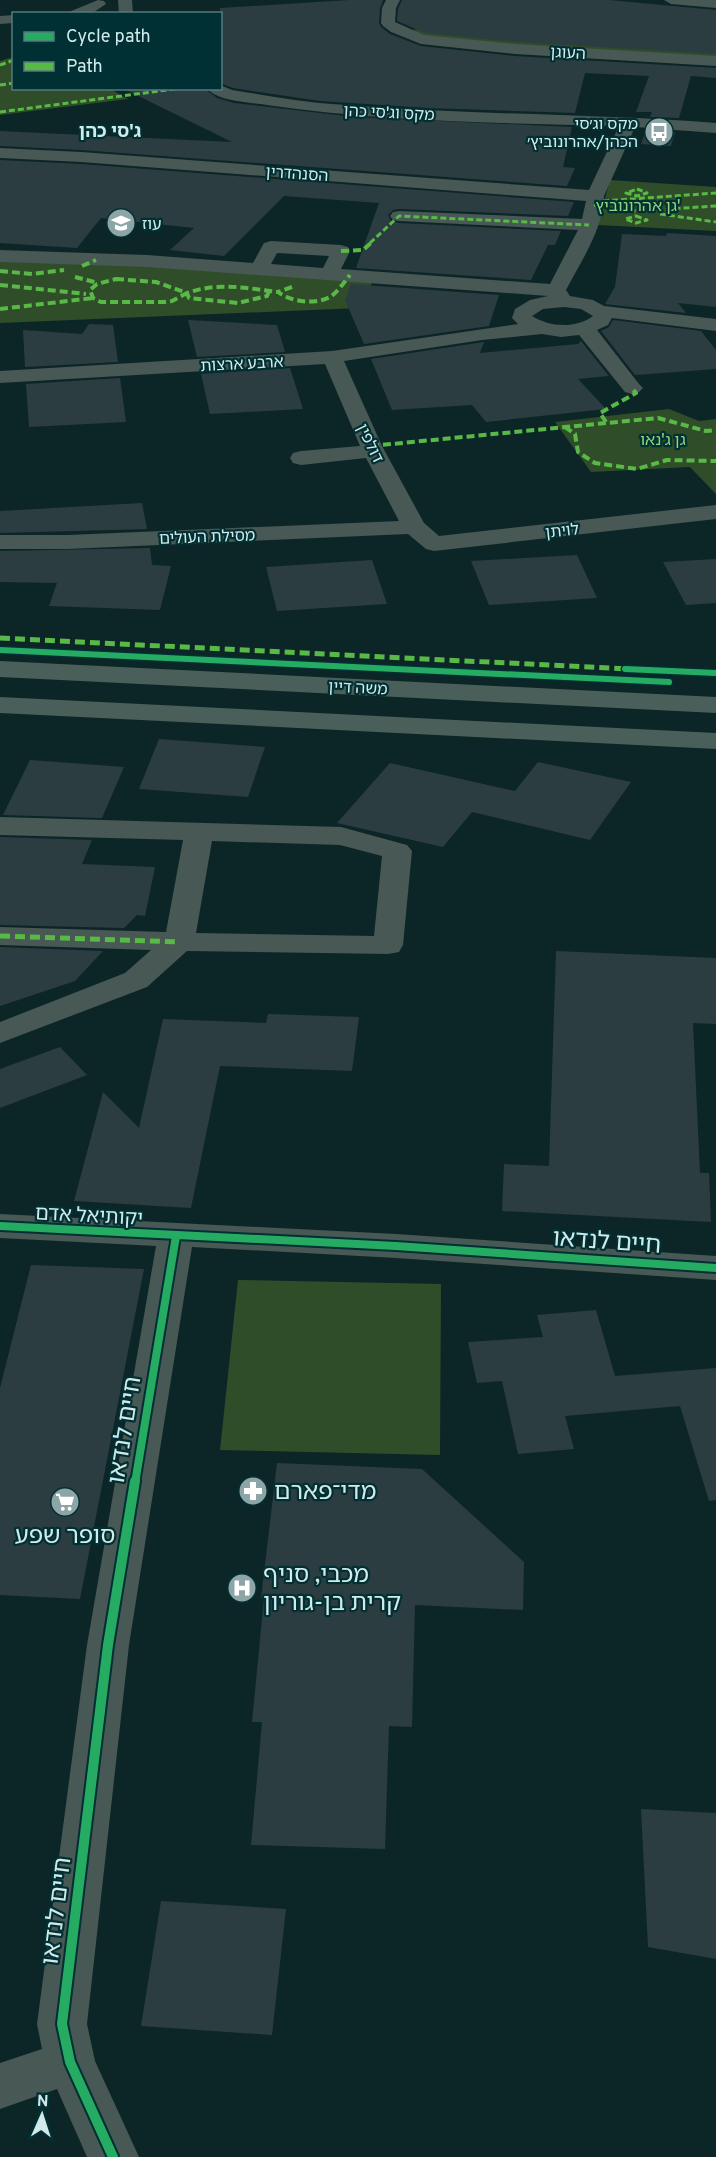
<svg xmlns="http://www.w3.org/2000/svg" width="716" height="2157" viewBox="0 0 716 2157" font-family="Overpass,'Noto Sans Hebrew',sans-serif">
	<rect width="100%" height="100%" fill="#0c2627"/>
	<path fill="#304d2a" d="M433,27l283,20v11l-198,-12 -91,-9 -15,-7z
		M13,57l1,31 96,1 18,10 -128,16v-54z
		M610,180l106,7v44l-118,-6z
		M0,254l376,21 -17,33 -359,15z
		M669,409l30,12 17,-2v75l-26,-27 -99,5 -36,-50z
		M238,1280l203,4 -1,171 -220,-5z"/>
	<path fill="#2b3d41" d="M349,0h34l-3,8 -1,15 2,4 9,7 31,12 94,10 201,12v10l-25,-2 -12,42 -29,-1 2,-5h-16l13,-36 -64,-3 -10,40 -147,-5 -108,-7 -87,-13 -13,-5v-75z
		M402,0h207l107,10v44l-201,-12 -90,-9 -28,-12 1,-12z
		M122,88h82l13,10 17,5 120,14 218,10 -9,40 12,1 -8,18 -486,-36 -81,-4v-15l232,11z
		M646,130l29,2 -4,14 -30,-2z
		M0,160l81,4 493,38 -6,14 -169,-7 -6,1 -5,5 3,6 8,2 162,8 -6,14h-7l-17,35 -175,-12 23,-65 -95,-7 -60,60 -54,-6 24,-22 -93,-10 -24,30 -77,-5z
		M667,233l49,3v71l-38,-4 8,10 -81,-9 10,-17 7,-53 44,2z
		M351,284l148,11 -10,31 -125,18 -19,-44z
		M188,320l89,5 8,27 -88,5z
		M613,320l88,11 15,19v19l-81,6 -34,-44 8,-4z
		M89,324l24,1 5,37 -93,5 -2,-37 59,4z
		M581,341l28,35 -31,3 28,30 -120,13 -14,-17 -80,5 -21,-51 113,-17 -4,11 98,-9z
		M290,368l13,41 -93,5 -9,-40z
		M120,378l6,44 -97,5 -3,-43z
		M142,503l5,26 -147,4v-22z
		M150,548l2,17 19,1 -11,44 -111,-4 8,-23 -57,-1v-31z
		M577,555l20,43 -108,7 -18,-44z
		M716,559v44l-30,2 -23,-43z
		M372,560l15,44 -110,7 -11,-44z
		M159,739l106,8 -17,50 -109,-8z
		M30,760l94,7 -22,51 -99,-3z
		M538,762l93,20 -41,58 -118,-28 -29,35 -106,-24 53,-60 125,28z
		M0,837l92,3 -10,24 73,3 -10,49 -8,-1 -13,13 -124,-3z
		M0,947l103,4 -28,30 -75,25z
		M556,951l160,7v66l-23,-1 7,150h9l2,49 -209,-11 2,-47 45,2z
		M268,1014l91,3 -7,54 -132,-5 -29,142 -117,-7 29,-109 36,36 24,-109 103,4z
		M60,1047l27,28 -87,33v-39z
		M31,1265l113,4 -64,330 -80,-4v-207z
		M596,1310l19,66 101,-8v132l-7,1 -29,-95 -115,10 9,33 -56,5 -16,-73 -25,2 -9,-41 75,-5 -6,-22z
		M277,1463l145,6 102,93 -1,48 -108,-5 -3,122 -23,-1 -4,123 -134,-4 11,-123h-10l12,-124h-3z
		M641,1809l75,4v146l-68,-12z
		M161,1901l125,8 -14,126 -131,-9z"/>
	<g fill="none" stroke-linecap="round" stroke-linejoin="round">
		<path fill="#485854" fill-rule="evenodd" d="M98,0l6,1 2,3 -15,10h-27z
			M118,0h14l1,14h-14z
			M386,0h14l-4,8 -1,14 29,13 91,9 201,12v10l-201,-12 -94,-10 -30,-12 -8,-6 -2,-3 1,-15z
			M664,0h52v8l-45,-4z
			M14,15v8l-14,1v-8z
			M220,85l12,5c33,5 67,12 100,14 128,11 256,9 384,19v10l-81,-6 -31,69c-1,34 -23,65 -38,94l4,6 23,4 11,6 112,13v12l-104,-13 -4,7 -11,5 42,54 4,4 -4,4 -7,2 -7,-2 -46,-57 -18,2 -19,-3 -60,6 -138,21 38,85 42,77 15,13 277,-31v14l-282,32 -8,-2 -18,-15 -340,15h-68v-14h68l331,-14 -33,-63 -65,7 -8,-2 -3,-5 3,-5 8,-2 59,-5 -35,-82 -325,19v-12l332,-20 186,-27 -6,-6 3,-9 15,-9 18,-4 -401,-29 -147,-5v-12l147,5 106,8 11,-20 7,-2 70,4 7,2 2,4 -9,18 209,15 28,-54 -179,-9 -6,-1 -3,-4 3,-4 6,-1 183,8 4,-18 -505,-39 -81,-4v-10l81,4 508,38 30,-64c-117,-3 -236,-4 -352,-21 -18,-3 -48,-3 -61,-17h14zM277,253l52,3 -6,12 -52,-4zM564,307l17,2 12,7c-17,13 -44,11 -61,0l11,-7z
			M0,817l341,10 66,18 5,6 -9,94 -4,7 -11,2 -201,-3 -40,36 -147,56v-21l125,-49 26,-23 -151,-5v-18l166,5 17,-92 -183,-5zM212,841l128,4 42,11 -8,80 -178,-3z
			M0,1214l396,20 320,22v24l-320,-22 -204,-11 -63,398 -42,379 8,37 44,96h-52l-30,-68 -57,20v-46l42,-14 -5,-25 50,-379 69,-399 -156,-8z"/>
		<path fill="#4a5f59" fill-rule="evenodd" d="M0,661l716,36v16l-716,-36z
			M0,697l716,36v16l-716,-36z"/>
		<path stroke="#58b947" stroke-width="3" stroke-dasharray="6 3" stroke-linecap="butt" d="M0,65l14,-5
			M0,85l14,-2
			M0,112l182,-24
			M637,189l10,4 -10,3 -11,-3z
			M603,201l113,-8
			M594,205l42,6 80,-5
			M660,214l56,8
			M636,216l11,4 -11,3 -11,-4z
			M370,243l29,-27 190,9"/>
		<path stroke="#58b947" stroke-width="4" stroke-dasharray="8 4" stroke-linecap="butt" d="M341,251l22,-1 9,-8
			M82,266l14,-6
			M0,271l32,3 32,-4
			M75,277l23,6
			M116,279l40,3 31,11 -15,8 -8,1h-63l-8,-4 -3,-8 7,-6z
			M0,285l86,9
			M292,287l-14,5c13,10 37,13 52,5 8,-5 14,-15 20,-22
			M269,291l-2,5 -29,7 -49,-5 -2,-5c31,-11 59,-5 91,-1
			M0,309l93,-11
			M606,422l-6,-9 36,-20 -4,-5
			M565,427l10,7 3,18 17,11 42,6 30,-9 49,1
			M371,446l287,-28 48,13 10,-1"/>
		<path stroke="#58b947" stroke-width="5" stroke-dasharray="10 5" stroke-linecap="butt" d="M0,638l629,31
			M0,936l179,6"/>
		<g stroke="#003033" stroke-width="9">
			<path id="cycleway-far2" d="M0,650l669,32
				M625,669l91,4"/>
		</g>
		<g stroke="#003033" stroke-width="12">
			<path id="cycleway-far1" d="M0,1226l396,20 320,22
				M135,1483l41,-247"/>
		</g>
		<g stroke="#003033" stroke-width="14">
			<path id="cycleway" d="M113,2157l-43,-95 -8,-38 46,-379 27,-164"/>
		</g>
		<use href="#cycleway-far2" stroke="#26ab63" stroke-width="6"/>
		<use href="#cycleway-far1" stroke="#26ab63" stroke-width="8"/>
		<use href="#cycleway" stroke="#26ab63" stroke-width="10"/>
	</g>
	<defs>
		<g id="bus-disc" transform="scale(1.5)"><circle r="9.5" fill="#8da5a6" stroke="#003033"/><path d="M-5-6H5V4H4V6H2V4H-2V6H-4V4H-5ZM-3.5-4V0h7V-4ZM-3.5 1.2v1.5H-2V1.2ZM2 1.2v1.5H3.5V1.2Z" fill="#fff"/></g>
		<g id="school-disc" transform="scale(1.5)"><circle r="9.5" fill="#8da5a6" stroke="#003033"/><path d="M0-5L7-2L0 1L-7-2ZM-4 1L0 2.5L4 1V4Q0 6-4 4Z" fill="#fff"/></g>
		<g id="pharmacy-disc" transform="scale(1.5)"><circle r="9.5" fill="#8da5a6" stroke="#003033"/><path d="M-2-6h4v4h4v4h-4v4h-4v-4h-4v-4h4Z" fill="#fff"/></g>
		<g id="supermarket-disc" transform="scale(1.5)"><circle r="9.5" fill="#8da5a6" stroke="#003033"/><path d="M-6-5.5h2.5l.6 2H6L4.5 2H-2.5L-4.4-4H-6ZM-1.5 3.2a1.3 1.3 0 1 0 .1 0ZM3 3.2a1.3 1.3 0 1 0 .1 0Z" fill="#fff"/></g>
		<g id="hospital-disc" transform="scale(1.5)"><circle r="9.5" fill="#8da5a6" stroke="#003033"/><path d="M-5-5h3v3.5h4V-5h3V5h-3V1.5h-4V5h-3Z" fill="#fff"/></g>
	</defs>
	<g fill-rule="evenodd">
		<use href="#bus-disc" x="659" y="132"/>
		<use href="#school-disc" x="121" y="223"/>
		<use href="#pharmacy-disc" x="253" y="1491"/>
		<use href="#supermarket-disc" x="65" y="1502"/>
		<use href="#hospital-disc" x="242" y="1588"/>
	</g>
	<g text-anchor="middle" stroke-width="4.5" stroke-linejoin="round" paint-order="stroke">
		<g font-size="16" fill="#d3eaeb" stroke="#003033">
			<text transform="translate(568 52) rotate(3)" y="6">העוגן</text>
			<text transform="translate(389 112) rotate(3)" y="6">מקס וג'סי כהן</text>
			<text transform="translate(297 173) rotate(4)" y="6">הסנהדרין</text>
			<text transform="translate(242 363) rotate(-3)" y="6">ארבע ארצות</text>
			<text transform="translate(371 443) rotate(64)" y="6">דולפין</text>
			<text transform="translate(562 530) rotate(-6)" y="6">לויתן</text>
			<text transform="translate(207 536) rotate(-2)" y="6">מסילת העולים</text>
			<text transform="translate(358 687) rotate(3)" y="6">משה דיין</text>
		</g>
		<g font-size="16" fill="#d3eaeb" stroke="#003033" text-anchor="end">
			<text x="638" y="129">מקס וג׳סי<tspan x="638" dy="18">הכהן/אהרונוביץ׳</tspan></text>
			<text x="142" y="229" text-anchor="start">עוז</text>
		</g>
		<g font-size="16" fill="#93d47a" stroke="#003033">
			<text x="638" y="211">גן אהרונוביץ'</text>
			<text x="663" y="445">גן ג'נאו</text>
		</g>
		<g font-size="18" font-weight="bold" fill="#d3eaeb" stroke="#003033">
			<text x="110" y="137">ג'סי כהן</text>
		</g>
		<g font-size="20" fill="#d3eaeb" stroke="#003033">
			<text transform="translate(89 1215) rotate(3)" y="7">יקותיאל אדם</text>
		</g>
		<g font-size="24" fill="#d3eaeb" stroke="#003033">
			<text transform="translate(607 1241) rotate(4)" y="8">חיים לנדאו</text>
			<text transform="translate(124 1430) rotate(-81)" y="8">חיים לנדאו</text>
			<text transform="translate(56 1911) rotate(-83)" y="8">חיים לנדאו</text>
		</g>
		<g font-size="24" fill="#d3eaeb" stroke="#003033" text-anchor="start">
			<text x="274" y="1499">מדי־פארם</text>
			<text x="65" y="1543" text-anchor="middle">סופר שפע</text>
			<text x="263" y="1582">מכבי, סניף<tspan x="263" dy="28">קרית בן-גוריון</tspan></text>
		</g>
	</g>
	<rect x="12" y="12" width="210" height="78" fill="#003033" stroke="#547a7d" stroke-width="1.5"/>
	<rect x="24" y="32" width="30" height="9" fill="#26ab63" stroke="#547a7d" stroke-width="1.5"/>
	<text x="66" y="42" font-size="18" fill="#d3eaeb">Cycle path</text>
	<rect x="24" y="62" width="30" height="9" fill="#58b947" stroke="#547a7d" stroke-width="1.5"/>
	<text x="66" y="72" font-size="18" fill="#d3eaeb">Path</text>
	<g transform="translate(42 2115) rotate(3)" stroke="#003033" stroke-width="4.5" paint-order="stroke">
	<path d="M0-4.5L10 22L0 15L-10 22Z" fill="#d3eaeb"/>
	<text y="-9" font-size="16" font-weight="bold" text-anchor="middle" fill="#d3eaeb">N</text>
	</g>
</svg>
